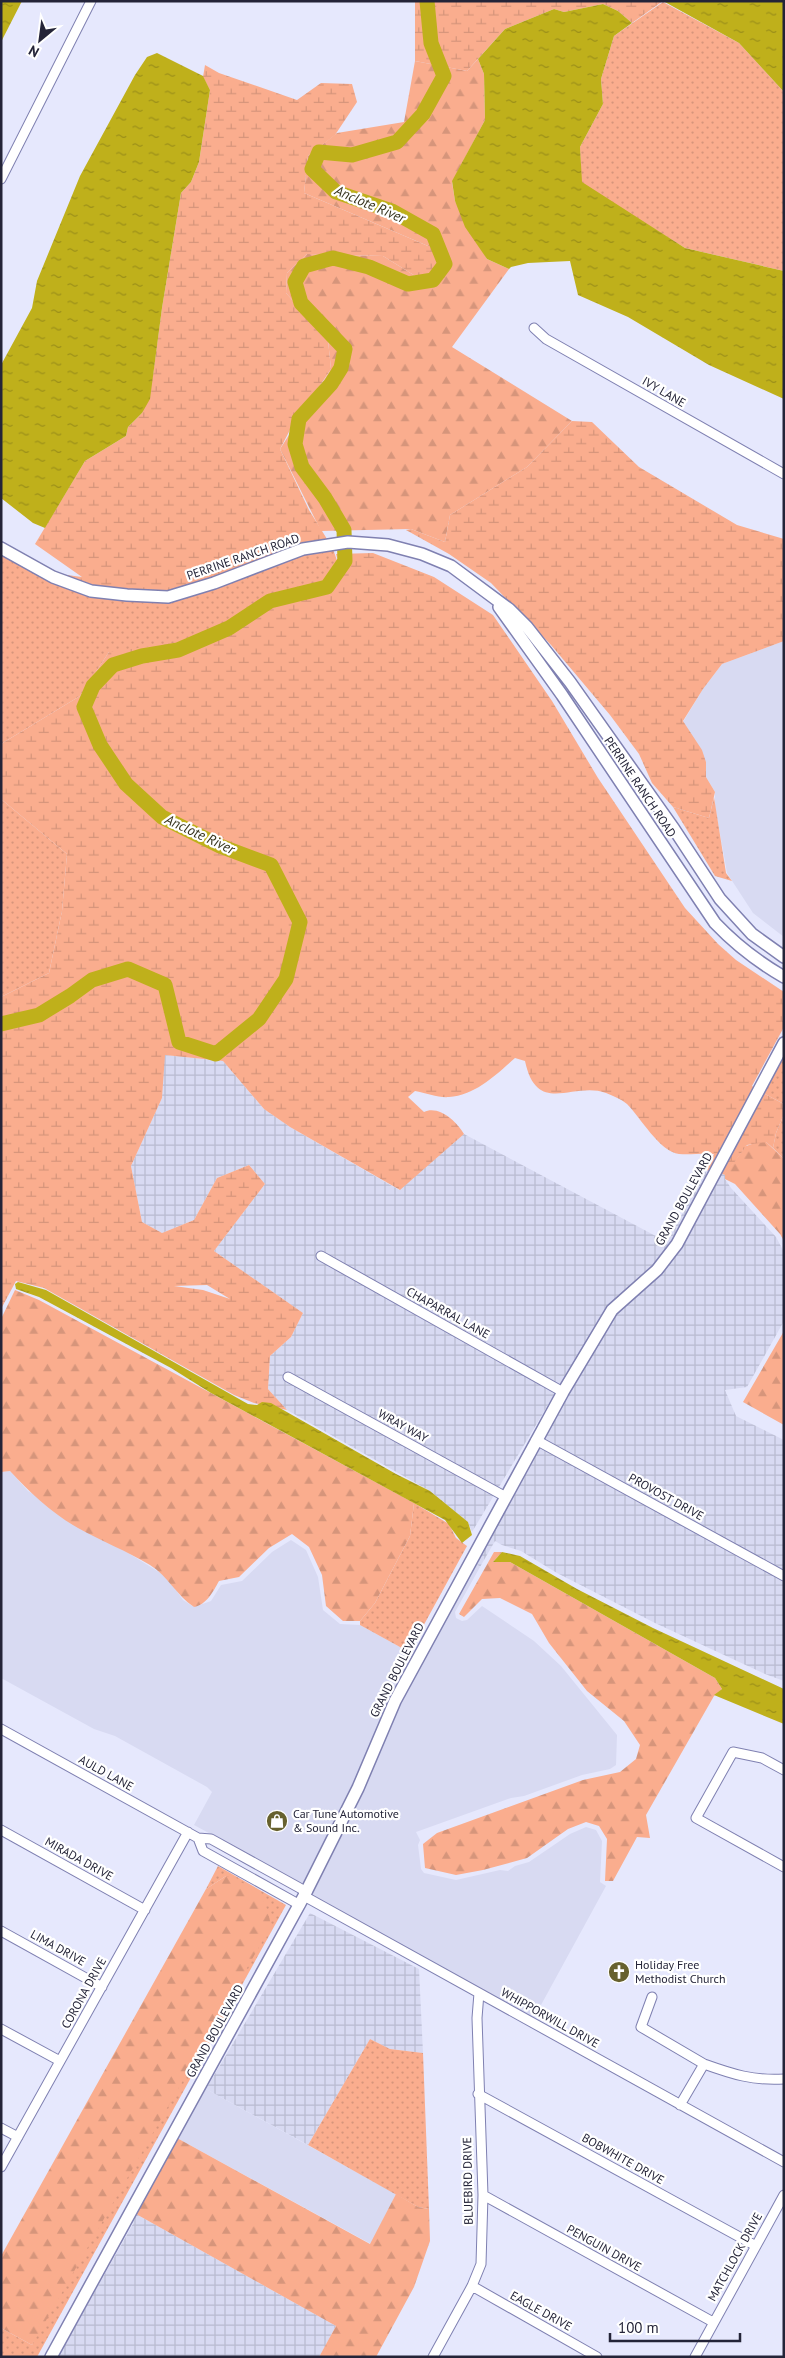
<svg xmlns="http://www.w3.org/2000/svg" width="785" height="2358" viewBox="0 0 785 2358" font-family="'PT Sans',sans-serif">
	<defs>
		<pattern id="industrial-grid" width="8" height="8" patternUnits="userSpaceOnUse" patternTransform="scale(1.25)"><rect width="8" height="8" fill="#d8daf2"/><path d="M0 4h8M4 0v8" fill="none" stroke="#b9bbd0"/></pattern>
		<pattern id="grass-dots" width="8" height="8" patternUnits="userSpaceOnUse" patternTransform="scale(1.25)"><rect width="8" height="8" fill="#faad8e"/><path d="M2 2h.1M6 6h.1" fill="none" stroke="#d6957b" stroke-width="1.8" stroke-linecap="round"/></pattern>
		<pattern id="forest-firs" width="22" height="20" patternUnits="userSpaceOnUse" patternTransform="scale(1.25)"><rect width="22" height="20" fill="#faad8e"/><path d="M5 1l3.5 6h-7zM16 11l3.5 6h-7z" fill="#d6957b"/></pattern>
		<pattern id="wetland-marsh" width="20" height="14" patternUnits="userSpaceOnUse" patternTransform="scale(1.25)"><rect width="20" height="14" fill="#faad8e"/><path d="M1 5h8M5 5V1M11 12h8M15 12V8" fill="none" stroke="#d6957b"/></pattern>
		<pattern id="water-ripples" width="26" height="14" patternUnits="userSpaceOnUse" patternTransform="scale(1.25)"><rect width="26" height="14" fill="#bfb01b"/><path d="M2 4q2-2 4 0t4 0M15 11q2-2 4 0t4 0" fill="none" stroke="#9b8f19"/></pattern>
	</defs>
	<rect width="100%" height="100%" fill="#e6e8fd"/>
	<path fill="#d8daf2" d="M784,641v296l-31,-24 -26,-40 -12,-67v-14l-9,-15v-15l-23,-40 20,-33 19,-25z
		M10,1471l18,20 139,86 16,23 11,7 17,-6 10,-16 21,-4 30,-29 19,-12 15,10 12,27 5,33 17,14 20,1 49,27 -55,135 -51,97 -109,-59 18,-33 -5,-5 -92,-51 -21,-7 -93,-51v-206z
		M475,1562l5,5 -25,45 1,6 6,3 5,-1 15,-14 52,35 27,25 56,69 -1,30 -6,4 -28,6 -58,21 -13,2 -95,34 4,8 -2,5 3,24 3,4 32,7 44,-10 8,1 7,-5 14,-4 41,-28 16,-7 10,3 6,11 -2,41 6,4 -71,130 1,7 -228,-124 91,-196z
		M206,2089l190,105 -25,50 -194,-106z"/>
	<path fill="url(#industrial-grid)" d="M164,1055l59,6 41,48 26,18 109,63 65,-56 203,108 39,-72 5,1 -37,70 -20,25 -45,41 -12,16 -125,209 -4,-10 -38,-31 -143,-81 -19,-21 2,-33 21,-19 12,-24 -89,-62 51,-67 -16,-19 -32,13 -23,42 -32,13 -20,-11 -11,-56 31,-68z
		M720,1173l5,2v4l6,9 45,49 8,15v69l-37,66 -22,3 11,26 48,24v241l-19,-7 -110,-51 -98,-50 -36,-22 -19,-6 -7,-4 -15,26 -5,-5 65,-120 75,-128 46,-41z
		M310,1913l109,56 4,84 -33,-4 -20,-10 -62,106 -102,-56z
		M136,2214l200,112 -17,31h-261l75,-133z"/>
	<path fill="url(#grass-dots)" d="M663,2l76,41 45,49v179l-99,-23 -104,-65 -1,-36 23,-43 -2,-25 13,-43z
		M333,549l8,23 -45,26 -62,31 -79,23h-46l-29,44 -79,48v-191l50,28 253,-27z
		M714,797l12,76 6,8 -17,-5 -42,-69 36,11z
		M1,799l66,55 -5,57 -13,62 -48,24z
		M784,1057v47l-21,-11z
		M784,1114v45l-11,-11 3,-15z
		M414,1503l35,21 7,14 11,8 -58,106 -49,-27v-4l15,-18 35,-67z
		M218,1866l68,39 -249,452h-36v-29l31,17 194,-469 -20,13z
		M370,2039l20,10 33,4 6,156 -11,-2 -110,-62z"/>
	<path fill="url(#forest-firs)" d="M478,59l6,15 1,46 -33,62 3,19 32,58 22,10 -57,78 120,74 -45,46 -77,48 -5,27 -34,-13 -90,2 -41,-82 51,-80 -3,-29 -42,-47 1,-20 20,-19 76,2 50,31 -5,-41 -124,-53 4,-37 29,-23 67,-11 11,-61 52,10z
		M764,1140l20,19v82l-4,-7 -45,-50 -10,-5v-5l21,-28z
		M15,1290l24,10 375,203 -4,33 -35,67 -15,18h-17l-17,-15 -4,-31 -13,-28 -17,-13 -23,14 -30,29 -20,4c-6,11 -13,24 -25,26 -18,-12 -26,-31 -44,-42 -23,-14 -49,-24 -72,-37 -25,-14 -49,-36 -68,-57l-9,1v-153z
		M784,1331v94l-41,-23z
		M494,1552h8l-9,10h17l205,116 7,11 -8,7 -68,119 4,23 -13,-1 -24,44h-8l2,-42 -8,-13 -13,-4 -18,7 -41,29 -44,12 -27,5 -31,-7 -2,-24 14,-11 146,-53 37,-8 16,-13 4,-14 -16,-24 -37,-30 -38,-48 -17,-29 -32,-16 -18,1 -18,18 -5,-3z
		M226,1876c30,12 39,16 45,50l-239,419 -31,-17v-72l205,-367z
		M177,2138l193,106 26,-50 22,13 11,2 1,32 -16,46 -38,70h-57l17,-31 -200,-112z"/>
	<path fill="url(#wetland-marsh)" fill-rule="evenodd" d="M415,1h248l-31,22 -14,-12 -15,-7 -39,8 -10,-3 -49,20 -38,42 -52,-10z
		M205,65l14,8 78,27 24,-17 31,1 5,18 -22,33 -27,21 -4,37 138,59 9,20 -18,15 -50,-31 -76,-2 -20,19 -1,20 42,47 3,29 -41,61 -10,19 29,61 18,29 -114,40 -45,13 -40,-2 -35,-4 -34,-12 23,3 -47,-33 50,-83 41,-25 2,-9 14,-14 11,-38 9,-67 19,-115 10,-11 8,-20 11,-72 -7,-13z
		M572,421l20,1 47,45 98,58 47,14v102l-62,23 -19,25 -20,32 19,29 4,12v15l9,15 -6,26 -36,-11 -21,-24 -13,-29 -29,-39 -59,-70 -60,-62 -42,-29 -43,-24 5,-1 34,13 5,-27 77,-48z
		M373,553l61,24 59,38 59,86 46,77 87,130 33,36 18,16 48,32v35l-32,59 3,2 -44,83 -5,-1 8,-16c-12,-1 -24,1 -35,0 -19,-2 -39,-37 -52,-50 -6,-5 -14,-8 -21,-11 -33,-12 -69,24 -81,-32l-10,-3c-18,16 -39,37 -66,39 -10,1 -23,-4 -34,-6l-7,6 16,15c15,-7 33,10 40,22l-64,56 -110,-63 -26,-18 -41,-48 -58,-6 -3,43 -31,68 11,56 20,11 32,-13 23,-42 32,-13 16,19 -51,67 89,62 -12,24 -21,19 -2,33 19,21 -33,-7 -20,-8 -190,-107 -28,-7 -15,28v-312l48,-24 13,-62 5,-57 -66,-55v-55l79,-48 29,-44 92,-13 95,-41 45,-25 -5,-19zM207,1285l23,14 -27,-9 -29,-4z
		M763,1093l21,11v10l-8,19 -3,15 -7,-6 -19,3 -22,30 -5,-2z"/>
	<path fill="url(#water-ripples)" d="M1,1h21l-21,41z
		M663,1h121v91l-45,-49z
		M603,4l15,7 14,12 -18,13 -13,43 2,25 -23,43 2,35 103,66 99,23v128l-75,-34 -81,-48 -50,-22 -8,-34 -42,2 -17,4 -2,2 -22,-10 -22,-32 -10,-26 -3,-20 33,-61 -1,-46 -6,-15 27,-30 49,-20 10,3z
		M157,53l46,23 7,14 -11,72 -8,20 -10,11 -19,115 -12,91 -8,14 -14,14 -2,9 -41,25 -40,67 -12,-5 -32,-25v-133l31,-57 5,-27 43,-105 55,-101 12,-18z
		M18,1282l28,8 202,114 9,1 5,-3 9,1 125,71 34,17 38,31 4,13 -10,8 -17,-23 -234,-127 -40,-25 -132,-71 -23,-8 -1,-5z
		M502,1552l18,4 57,33 76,39 131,61v35l-70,-29 8,-6 -7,-11 -205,-116h-17z"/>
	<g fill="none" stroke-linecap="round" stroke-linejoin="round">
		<path stroke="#bfb01b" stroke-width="15" d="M1,1024l38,-9 31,-19 22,-16 36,-11 37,16 14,57 37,12 43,-35 27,-40 14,-57 -29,-57 -51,-19 -58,-29 -36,-33 -26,-39 -16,-38 9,-21 20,-21 29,-9 36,-6 51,-22 41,-27 57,-14 18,-26 -1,-31 -19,-32 -23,-31 -7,-23 4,-25 32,-35 10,-16 4,-19 -44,-46 -6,-21 9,-16 29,-8 36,9 39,17 25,-4 12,-16 -12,-30 -41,-23 -56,-19 -24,-23 7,-17 33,3 45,-13 26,-28 21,-38 -13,-33 -4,-42"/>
		<g stroke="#7f80b1" stroke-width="11">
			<path id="minor" d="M1,179l90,-178
				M534,328l12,11 238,135
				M321,1256l242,136
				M288,1377l218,120
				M536,1440l248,136
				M1,1729l197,109 13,1 96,53
				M784,1770l-22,-12 -29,-6 -37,66 88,49
				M1,1830l144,80
				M198,1838l5,13 97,54
				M304,1896l480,266
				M1,1931l101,56
				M652,1997l-11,30 63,37
				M1,2029l59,32
				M478,2094l278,152
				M680,2105l24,-41c28,10 49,17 80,15
				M1,2128l17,9
				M1,2167l187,-335
				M483,2195l230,127
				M472,2286l125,71
				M433,2357l39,-71 9,-22 2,-69 -6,-177 2,-25
				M695,2357l89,-162"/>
		</g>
		<g stroke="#7f80b1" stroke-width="14">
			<path id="tertiary" d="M1,548l52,29 38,14 36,4 41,2 46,-14 89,-34 45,-7 40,3 34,9 29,12 58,43 18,18 43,55 104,147 46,70 32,35 32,23
				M499,607l63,88 153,228c21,22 43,39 69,54
				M51,2357l253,-461 54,-108 37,-87 168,-309 49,-82 45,-40 20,-26 107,-201"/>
		</g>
		<use href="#minor" stroke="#fff" stroke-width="9"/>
		<use href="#tertiary" stroke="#fff" stroke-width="11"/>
	</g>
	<defs>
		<g id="shop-disc" transform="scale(1.125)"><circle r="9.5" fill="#67612e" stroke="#fff"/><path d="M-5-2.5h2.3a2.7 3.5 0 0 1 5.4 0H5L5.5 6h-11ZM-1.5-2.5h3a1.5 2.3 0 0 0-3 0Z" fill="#fff"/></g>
		<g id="church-disc" transform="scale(1.125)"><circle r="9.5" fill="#67612e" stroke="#fff"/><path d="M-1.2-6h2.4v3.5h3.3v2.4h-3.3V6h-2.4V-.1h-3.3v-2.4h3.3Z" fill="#fff"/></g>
	</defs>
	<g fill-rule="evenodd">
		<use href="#shop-disc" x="277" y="1821"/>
		<use href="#church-disc" x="619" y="1972"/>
	</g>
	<g text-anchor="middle" stroke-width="4.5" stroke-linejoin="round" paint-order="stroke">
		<g font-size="12" fill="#242438" stroke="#fff">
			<text transform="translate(664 392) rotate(30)" y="4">IVY LANE</text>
			<text transform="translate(243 557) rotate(-19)" y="4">PERRINE RANCH ROAD</text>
			<text transform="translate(640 787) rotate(56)" y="4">PERRINE RANCH ROAD</text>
			<text transform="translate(684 1199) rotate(-61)" y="4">GRAND BOULEVARD</text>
			<text transform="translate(448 1313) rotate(29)" y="4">CHAPARRAL LANE</text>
			<text transform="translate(403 1426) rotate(29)" y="4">WRAY WAY</text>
			<text transform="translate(666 1497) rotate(29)" y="4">PROVOST DRIVE</text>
			<text transform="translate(397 1670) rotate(-63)" y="4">GRAND BOULEVARD</text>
			<text transform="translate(106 1773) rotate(29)" y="4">AULD LANE</text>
			<text transform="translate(79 1859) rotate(29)" y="4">MIRADA DRIVE</text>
			<text transform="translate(58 1948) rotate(29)" y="4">LIMA DRIVE</text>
			<text transform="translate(84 1993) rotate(-61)" y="4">CORONA DRIVE</text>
			<text transform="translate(550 2018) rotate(29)" y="4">WHIPPORWILL DRIVE</text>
			<text transform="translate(215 2031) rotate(-61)" y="4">GRAND BOULEVARD</text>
			<text transform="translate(623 2159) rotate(29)" y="4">BOBWHITE DRIVE</text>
			<text transform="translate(468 2181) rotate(-91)" y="4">BLUEBIRD DRIVE</text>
			<text transform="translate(604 2248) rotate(29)" y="4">PENGUIN DRIVE</text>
			<text transform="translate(735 2257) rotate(-61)" y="4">MATCHLOCK DRIVE</text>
			<text transform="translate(541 2311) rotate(29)" y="4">EAGLE DRIVE</text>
		</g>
		<g font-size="12" fill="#242438" stroke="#fff" text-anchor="start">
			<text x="293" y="1818">Car Tune Automotive<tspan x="293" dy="14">&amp; Sound Inc.</tspan></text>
			<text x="635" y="1969">Holiday Free<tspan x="635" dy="14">Methodist Church</tspan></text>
		</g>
		<g font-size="14" font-style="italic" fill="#37341e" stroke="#fff">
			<text transform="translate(370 204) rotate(23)" y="5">Anclote River</text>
			<text transform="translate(200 834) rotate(25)" y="5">Anclote River</text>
		</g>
	</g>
	<rect width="785" height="2358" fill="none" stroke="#242438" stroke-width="5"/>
	<g transform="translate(40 40) rotate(209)" stroke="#ffffff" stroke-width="4" paint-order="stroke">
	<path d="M0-4L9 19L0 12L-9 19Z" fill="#242438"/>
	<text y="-8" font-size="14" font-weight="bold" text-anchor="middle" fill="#242438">N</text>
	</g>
	<path d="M610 2333v8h130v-8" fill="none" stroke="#242438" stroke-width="2.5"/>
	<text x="618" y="2333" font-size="15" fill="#242438" stroke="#ffffff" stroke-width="4" paint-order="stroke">100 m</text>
</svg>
